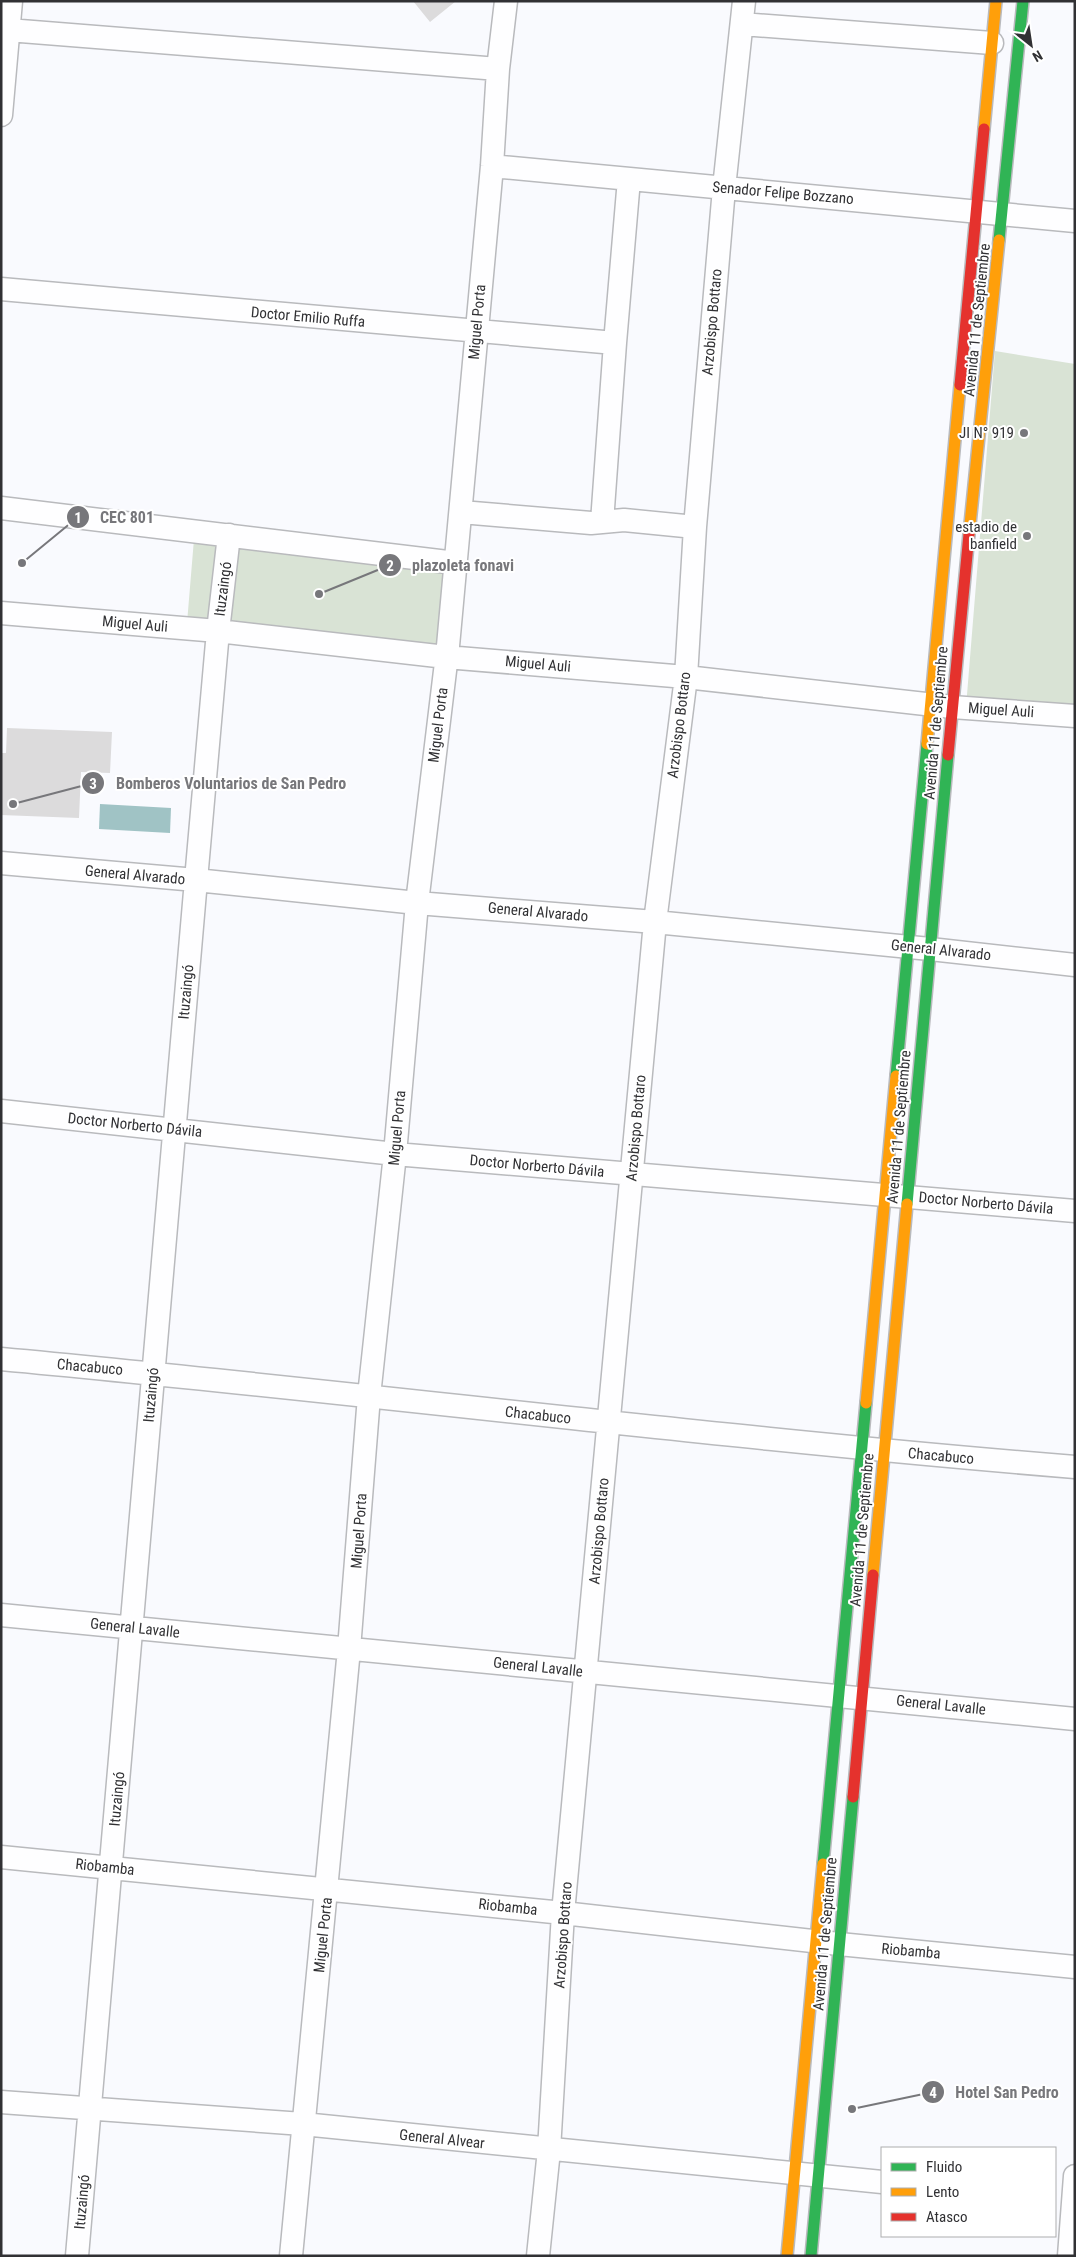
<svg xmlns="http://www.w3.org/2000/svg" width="1076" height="2257" viewBox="0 0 1076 2257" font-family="'Roboto Condensed',sans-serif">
	<rect width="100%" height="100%" fill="#f9fafe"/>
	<path fill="#d9e3d5" d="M995,351l80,13v345l-109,-2z
		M194,539l255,26 -1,81 -261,-23z"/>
	<path fill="#a0c3c5" d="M100,804l71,4 -1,25 -71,-4z"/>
	<path fill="#dcdbdc" d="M413,1h43l-26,21z
		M7,728l105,4 -2,41 -29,-1 -2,46 -78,-3v-62h5z"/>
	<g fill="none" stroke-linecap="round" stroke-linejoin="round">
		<g stroke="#b9babd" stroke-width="25">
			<path id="street" d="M742,24l250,19
				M8,30l490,39
				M1,115l10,-114
				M492,166l583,55
				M1,289l614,54
				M1,508l455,55
				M461,512l130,11 33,-3 71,7
				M602,522l13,-179 14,-164
				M1,613l217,18 228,26 240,20 266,30 123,9
				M1,863l195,17 221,23 238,19 275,27 145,16
				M1,1111l394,43 680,57
				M1,1359c358,33 715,79 1074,108
				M1,1615l1074,104
				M1,1857l562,56 276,31 236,23
				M1,2102l302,22 579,58
				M77,2256l119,-1376 22,-249 11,-96
				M291,2256l58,-607 20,-253 26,-242 22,-251 31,-257 44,-480 6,-97 8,-68
				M538,2256l11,-106 14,-237 92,-991 31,-245 9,-150 29,-339 20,-187
				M1069,2256l6,-80"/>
		</g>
		<g stroke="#b9babd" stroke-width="14">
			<path id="fast" d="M999,240l24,-239
				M896,1076l31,-332
				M907,1204l41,-449
				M823,1864l43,-461
				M811,2256l42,-459"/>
		</g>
		<g stroke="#b9babd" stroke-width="14">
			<path id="slow" d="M984,129l12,-128
				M969,534l30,-294
				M927,744l33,-359
				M866,1403l30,-327
				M873,1575l34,-371
				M787,2256l36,-392"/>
		</g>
		<g stroke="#b9babd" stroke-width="14">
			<path id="jam" d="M960,385l24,-256
				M948,755l21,-221
				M853,1797l20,-222"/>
		</g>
		<use href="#street" stroke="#fefeff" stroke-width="22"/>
		<use href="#fast" stroke="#30b455" stroke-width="11"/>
		<use href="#slow" stroke="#ff9f0a" stroke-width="11"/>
		<use href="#jam" stroke="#e5322d" stroke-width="11"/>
	</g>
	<g fill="#77777b" stroke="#fff" stroke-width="2">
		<circle cx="1024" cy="433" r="5"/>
		<circle cx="1027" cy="536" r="5"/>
	</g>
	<g text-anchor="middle" stroke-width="4" stroke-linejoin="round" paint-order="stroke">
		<g font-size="15" fill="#313134" stroke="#fff">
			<text transform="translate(783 193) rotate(5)" y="5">Senador Felipe Bozzano</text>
			<text transform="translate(308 317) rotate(5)" y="5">Doctor Emilio Ruffa</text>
			<text transform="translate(977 320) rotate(-84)" y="5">Avenida 11 de Septiembre</text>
			<text transform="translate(477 322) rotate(-85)" y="5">Miguel Porta</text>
			<text transform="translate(712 322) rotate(-85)" y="5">Arzobispo Bottaro</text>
			<text transform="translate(223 589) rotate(-83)" y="5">Ituzaingó</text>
			<text transform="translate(135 624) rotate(5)" y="5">Miguel Auli</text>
			<text transform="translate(538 664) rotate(5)" y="5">Miguel Auli</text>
			<text transform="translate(1001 710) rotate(4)" y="5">Miguel Auli</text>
			<text transform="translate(936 723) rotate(-85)" y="5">Avenida 11 de Septiembre</text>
			<text transform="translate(438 725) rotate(-83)" y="5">Miguel Porta</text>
			<text transform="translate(679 725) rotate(-83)" y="5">Arzobispo Bottaro</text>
			<text transform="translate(135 875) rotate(5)" y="5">General Alvarado</text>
			<text transform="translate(538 912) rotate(5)" y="5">General Alvarado</text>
			<text transform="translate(941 950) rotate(6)" y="5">General Alvarado</text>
			<text transform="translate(186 992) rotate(-85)" y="5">Ituzaingó</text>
			<text transform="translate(135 1125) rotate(6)" y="5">Doctor Norberto Dávila</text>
			<text transform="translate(899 1127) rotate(-85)" y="5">Avenida 11 de Septiembre</text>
			<text transform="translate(397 1128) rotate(-85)" y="5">Miguel Porta</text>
			<text transform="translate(636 1128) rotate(-85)" y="5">Arzobispo Bottaro</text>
			<text transform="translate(537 1166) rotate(5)" y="5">Doctor Norberto Dávila</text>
			<text transform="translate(986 1203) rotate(5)" y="5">Doctor Norberto Dávila</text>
			<text transform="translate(90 1367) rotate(5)" y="5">Chacabuco</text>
			<text transform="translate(151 1395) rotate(-85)" y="5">Ituzaingó</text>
			<text transform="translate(538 1415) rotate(6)" y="5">Chacabuco</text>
			<text transform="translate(941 1456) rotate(5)" y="5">Chacabuco</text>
			<text transform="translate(862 1530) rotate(-85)" y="5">Avenida 11 de Septiembre</text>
			<text transform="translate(359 1531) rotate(-86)" y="5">Miguel Porta</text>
			<text transform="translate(599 1531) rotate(-85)" y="5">Arzobispo Bottaro</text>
			<text transform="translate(135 1628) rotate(6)" y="5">General Lavalle</text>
			<text transform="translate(538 1667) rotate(6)" y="5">General Lavalle</text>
			<text transform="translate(941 1705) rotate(6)" y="5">General Lavalle</text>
			<text transform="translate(117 1799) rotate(-85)" y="5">Ituzaingó</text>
			<text transform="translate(105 1867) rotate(6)" y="5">Riobamba</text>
			<text transform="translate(508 1907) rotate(6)" y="5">Riobamba</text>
			<text transform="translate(825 1934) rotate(-85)" y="5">Avenida 11 de Septiembre</text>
			<text transform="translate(323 1935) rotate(-84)" y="5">Miguel Porta</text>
			<text transform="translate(563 1935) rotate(-86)" y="5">Arzobispo Bottaro</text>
			<text transform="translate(911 1951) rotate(5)" y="5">Riobamba</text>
			<text transform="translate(442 2139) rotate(6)" y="5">General Alvear</text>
			<text transform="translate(82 2202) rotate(-85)" y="5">Ituzaingó</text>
		</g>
		<g font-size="15" fill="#313134" stroke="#fff" text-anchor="end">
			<text x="1014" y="438">JI N° 919</text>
			<text x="1017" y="532">estadio de<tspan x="1017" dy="17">banfield</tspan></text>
		</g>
	</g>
	<path fill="none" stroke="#77777b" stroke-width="2" d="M22 563L78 517M319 594L390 565M13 804L93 783M852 2109L933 2092"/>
	<g fill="#77777b" stroke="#fff" stroke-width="2">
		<circle cx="22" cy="563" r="5"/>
		<circle cx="319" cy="594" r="5"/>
		<circle cx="13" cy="804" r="5"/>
		<circle cx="852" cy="2109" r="5"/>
		<circle cx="78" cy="517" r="12"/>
		<circle cx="390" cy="565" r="12"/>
		<circle cx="93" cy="783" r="12"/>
		<circle cx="933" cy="2092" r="12"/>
	</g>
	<g font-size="15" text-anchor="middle" font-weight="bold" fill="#fff">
		<text x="78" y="523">1</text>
		<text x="390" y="571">2</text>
		<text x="93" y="789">3</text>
		<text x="933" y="2098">4</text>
	</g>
	<g font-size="16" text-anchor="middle" font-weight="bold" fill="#77777b" stroke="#fff" stroke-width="4" stroke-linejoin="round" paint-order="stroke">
		<text x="127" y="523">CEC 801</text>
		<text x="463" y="571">plazoleta fonavi</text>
		<text x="231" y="789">Bomberos Voluntarios de San Pedro</text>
		<text x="1007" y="2098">Hotel San Pedro</text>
	</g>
	<rect width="1076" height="2257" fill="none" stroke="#313134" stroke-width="5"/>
	<rect x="881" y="2147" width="175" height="90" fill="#ffffff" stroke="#adadae"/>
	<rect x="891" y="2163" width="25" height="8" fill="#30b455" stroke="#adadae"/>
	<text x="926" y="2172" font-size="15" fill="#313134">Fluido</text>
	<rect x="891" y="2188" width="25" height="8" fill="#ff9f0a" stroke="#adadae"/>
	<text x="926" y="2197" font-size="15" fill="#313134">Lento</text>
	<rect x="891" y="2213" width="25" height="8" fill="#e5322d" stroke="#adadae"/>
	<text x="926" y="2222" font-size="15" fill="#313134">Atasco</text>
	<g transform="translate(1031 45) rotate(150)" stroke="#ffffff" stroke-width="4" paint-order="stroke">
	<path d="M0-4L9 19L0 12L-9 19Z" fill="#313134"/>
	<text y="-8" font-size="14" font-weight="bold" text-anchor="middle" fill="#313134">N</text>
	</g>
</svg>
